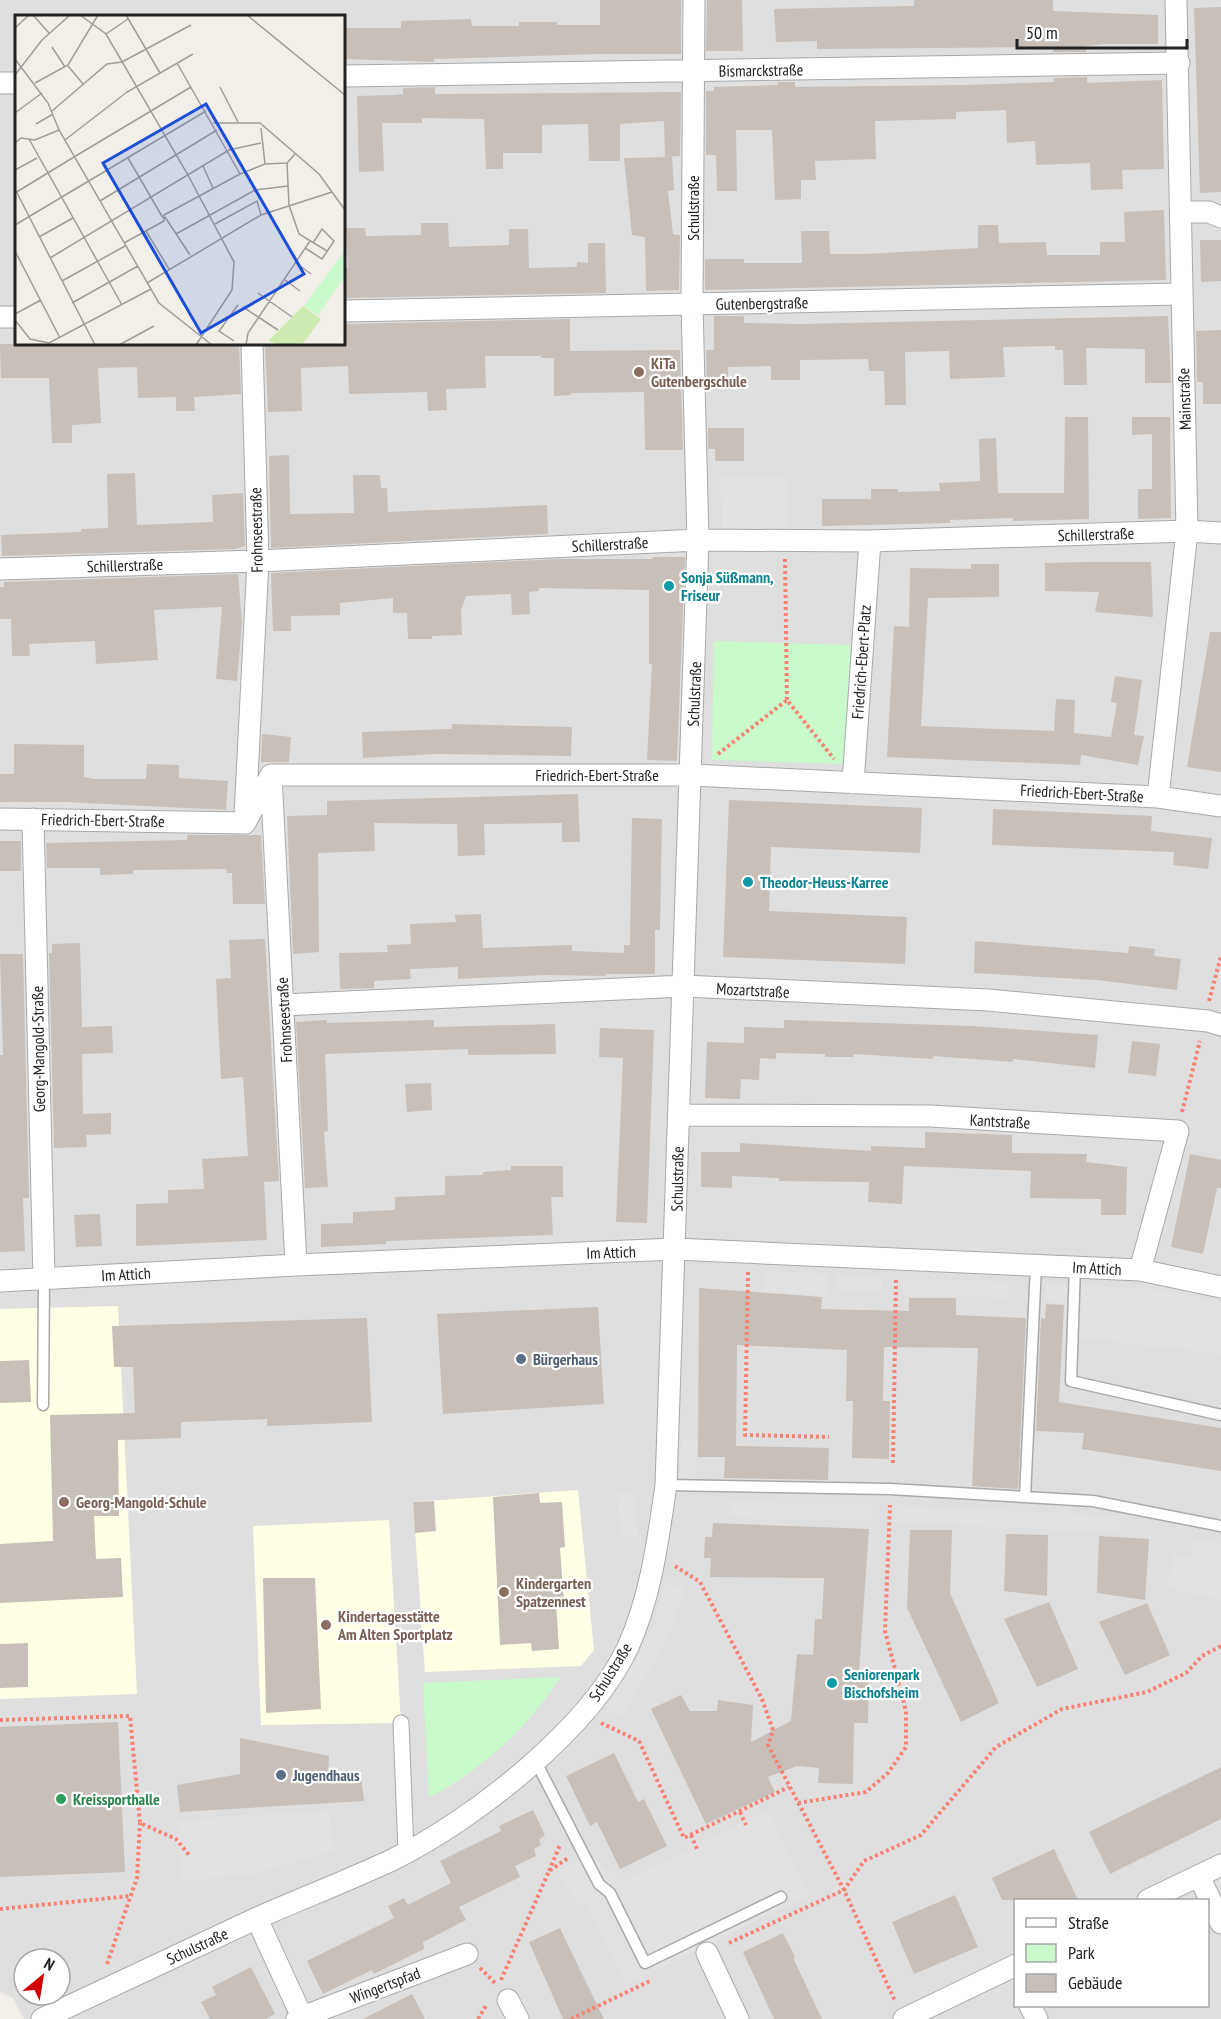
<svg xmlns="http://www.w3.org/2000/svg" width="1221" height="2019" viewBox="0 0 1221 2019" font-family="'PT Sans Narrow',sans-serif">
	<rect width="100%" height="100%" fill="#f2efe9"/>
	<path fill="#e0dfdf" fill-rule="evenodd" d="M0,0h1221v2019h-1197l-11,-21 -13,-6zM16,16h328v328h-328zM1016,1900h192v106h-192zM24,1959h36v36h-36z"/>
	<path fill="#ffffe5" d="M118,1306l19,388 -137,5v-390z
		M578,1490l16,160 -13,16 -156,6 -12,-170z
		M389,1520l12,203 -140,2 -8,-199z"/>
	<path fill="#c8facc" d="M714,641l137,4 -5,119 -134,-4z
		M560,1677c-33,53 -77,91 -131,121l-6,-115z"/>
	<path fill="#e2e2e2" d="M721,475l67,1 1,52h-67z
		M765,1271l63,3v21l-64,-2z
		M836,1274l47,5 -2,14 -47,-4z
		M903,1279l105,3v16l-105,-3z
		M1047,1283l116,7 58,13v51l-157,-18 1,-33 -19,-1z
		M682,1438l15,1 -1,39 -16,-1z
		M635,1492l3,44 -18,2 -3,-45z
		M730,1501l141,4v16l-142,-3z
		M896,1505l224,11v17l-225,-11z
		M1195,1539l26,5v56l-55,-12 7,-33 18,3z
		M665,1584l19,4 -13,41 -14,30 -37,58 -14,-11 34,-53 14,-29z
		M768,1809l42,86 -183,90 -41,-83 -8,4 -20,-36 37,-18 8,15 20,14z
		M328,1810l8,41 -90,25 -63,4 -7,-41 3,-19z"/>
	<path fill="#c7bfb8" d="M600,0h81v54h-82l-165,5v3l-90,-3v-31h57v-7l70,-2 1,7h47v-4h38v3h43z
		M707,0h35l1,51h-37z
		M914,0h139v11l105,4v29h-52l-20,2v6h-33v-5l-236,2v-8l-41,1 -2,-33 140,-3z
		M1221,7v185l-21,1 -6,-185z
		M1087,77v6l75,-3 2,89 -42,1 1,19 -32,1 -1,-27 -54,2 -1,-24 -28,2 -1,-33 -50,2v7l-81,2 1,38 -61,2 1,19h-15v19l-26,1 -3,-70h-36l1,61h-20l-1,-36h-10v-64h8v-4l64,-2v-3h17v5l169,-2 90,-3v-4z
		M435,87v7l246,-2 -1,64 -15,1 -1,-36 -44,3v37h-31l-1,-37 -46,1v28h-39v16h-17l-2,-50 -62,-1v5h-40l2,48 -25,1 -2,-76 38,-1 8,-1v-6z
		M672,157l2,33 -6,1 5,43 7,1 -1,55 -33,1 -1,-54 -13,-2 -8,-77z
		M1164,210l2,70 -461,10v-31h39v4h58l-1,-32h28l1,23h34l114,-6v-23h20l1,18 47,-1 1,13h53v-13h25l-1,-30z
		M421,223h27l1,24 60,-2v-16h19l1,39 48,-1v-5l11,1v-20h17l1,50 -262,5v-30h4l-2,-40h19l1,8 55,-1z
		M1200,240h21v41l-20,1z
		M714,316h30v7l56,1 368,-8 3,67h-26v-34l-59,-1 1,37h-23l-1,-35h-8v-4l-52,1 2,30 -55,2 -1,-28 -44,1 1,53h-21l-1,-34h-15l-1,-12 -68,1v20h-29v-14l-43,1v19l-21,-1 -1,-35h8z
		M570,319v32l110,-1 3,100h-38l-1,-58 -73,1v2l-17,1v-38h-13v-2h-56l1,32 -40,1 1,21 -19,1 -1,-19 -78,2 -1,-28 -47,2 1,43 -34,1 -3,-68h79v-20z
		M1221,330v74h-18v-22h-6l-1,-51z
		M0,344h239l2,50 -47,3 1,14h-19v-14l-38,1 -1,-31 -39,1 3,55 -29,2v18h-20l-3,-65h-48z
		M1065,417h23l1,102 -76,2v-3l-63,2v3l-128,3v-27h49v-10h27v3l42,-1 -1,-8 41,-2 -1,-42 17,-1 2,55h66z
		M1132,417h38l1,101 -33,1v-30h14v-55l-20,1z
		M708,428h36v33h-29v-12h-7z
		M289,455l1,59 64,-1 -1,-38h27l1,13h6l1,24 159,-7 1,29 -277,14 -2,-92z
		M135,473l2,52 76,-3 -1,-27 31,-2 2,53 -10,3 -233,7 -1,-21 80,-3v-3l27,-1 -1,-54z
		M653,557h32l-8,204 -30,-1 5,-96h-3v-74l-110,-2v3l-10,1 1,22 -18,1 -1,-21 -45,2 -5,14 1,25 -30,1v3h-24l-1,-26h-14v-15l-53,5v12l-49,1v15h-18l-2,-58 287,-14h94z
		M1087,562h64l2,55 -58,-5 4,-20 -54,-1v-28z
		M971,564h28v33l-71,1 -7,128 133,5 2,-32 19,1 -1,33 37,4 6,-34 -6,-1 4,-26 27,4 -8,55 10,1 -6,29 -57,-10 -1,10 -193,-8 7,-131 15,1 1,-59 61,1z
		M238,574l4,49 -5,58 -21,-2 6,-72 -68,3 4,50 -62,4 -1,-23 -66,3 1,12h-18l-1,-37h-11v-32h4v-5z
		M1210,632h11v140l-34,-5z
		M452,724l120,3 -1,29 -135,-2 -73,4 -1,-26 90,-3z
		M262,734l29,3 -2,25h-28z
		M14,744l70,1v32l10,2h52l1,-15 32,1v13l49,3 -2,29 -160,-8h-66v-28h14z
		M578,794l2,48h-18v-19l-78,1 1,31 -27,1 -1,-32 -83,-1 1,28 -57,2 1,99 -26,2 -6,-138 40,-1v-14z
		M729,800l193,8 -2,45 -149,-6 -2,64 138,6 -2,47 -182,-7z
		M993,809l159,7 -1,15 61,7 -4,31 -35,-4 1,-13 -182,-7z
		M632,818l30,1 -2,111h-5v44h-49v2l-61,-1 -87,4v-12l-48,2 1,10 -37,2v7l-34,1 -1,-36 49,-1 -1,-7 24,-1 -1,-20 46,-2 -1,-7 26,-1 2,34 89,-3v6l52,2v-8h6z
		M187,835h74l4,69h-32l-1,-31h-5l-1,-4 -93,1v4l-33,1v-7h-53l-1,-25 141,-3z
		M0,841h21v30h-21z
		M265,939l14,242 -15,1 3,58 -131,6v-42l32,-1v-13l36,-1 -2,-30 46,-3 -5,-79 -22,2 -5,-100 15,-1 -2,-38z
		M975,941l153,12 1,-7 26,3 -1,7 27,3 -4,31 -80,-10 -123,-7z
		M80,943l2,84 30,-1 1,27 -31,1 1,60 28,-1v21l-25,1 1,12 -33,1 -5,-195h3v-9z
		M0,954h23l6,244h-6l2,53 -25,1v-197h3z
		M327,1020v3l107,-3v7l121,-3 1,30 -88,1v-6l-143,5 3,77 -4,1 4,55 -23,1 -9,-166z
		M784,1020l188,6 126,9 -3,33 -82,-9v3l-80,-6v3l-79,-5 -1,3h-28v-3l-49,-1v6l-16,-1 -1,22 -18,-1 -1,20 -35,-1 2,-56 37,1v-16l40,1z
		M600,1028l54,2 -7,193 -31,-1 7,-164 -24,-1z
		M1132,1041l28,3 -4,32 -28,-3z
		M431,1083l1,27 -25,2 -2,-28z
		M925,1132l87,3v18l75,1 -1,8 41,5 -1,48h-25v-16l-71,-1 1,-27 -127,-5 -2,38 -34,-2 1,-20 -90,-1v-3l-47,-2v12l-31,-1v-35h39v-9l131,8v-5l54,2z
		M1190,1154l31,6v28h-4l-14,66 -32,-7z
		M511,1166h52v31h-12l2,38 -167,6v3l-65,3v-23l32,-1v-11l42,-2v-13l50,-2v-19l38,-1v-3l28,-2z
		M100,1214l2,32 -26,1 -2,-32z
		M699,1288l123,9 -1,12 88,2v-13h47v17l70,3 -8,171 -46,-3 6,-138 -94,-1 -1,54h7l-1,58 -37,-1 1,-57h-7l1,-51 -110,-5 -1,101 93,2 -1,32 -104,-2 1,-21h-27z
		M1046,1304l18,1 -5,97 162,26v43l-139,-22 2,-16 -48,-2 5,-113 4,1z
		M598,1307l6,97 -161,10 -6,-100z
		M367,1318l5,104 -105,4v-7l-86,3v16l-63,2 1,76h-25l2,43 25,-1 2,39 -123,6v-59l53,-3 -3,-126 85,-2 -2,-46h-19l-2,-41z
		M29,1360l2,42 -31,1v-42z
		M539,1493l1,10 22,-1 3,45 -5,1 4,54h-8l3,47 -27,2 -1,-8 -31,2 -7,-148z
		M434,1501l2,30 -21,2 -2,-31z
		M713,1523l156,6 -10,143h10l-1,51h-14l-1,61 -35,-1 1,-15 -22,-2 -29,11 7,15 -69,32 -55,-115 30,-14 9,16h27l1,-11 35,5 -2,37 40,-21 6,-67 16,1 2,-36h7l2,-41 -114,-1 1,-19h-7l1,-21h7z
		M910,1530h42l-2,63 49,110 -38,19 -54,-114z
		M1006,1534l42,1 -1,61 -43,-5z
		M1099,1536l50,3 -4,61 -48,-7z
		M263,1578h52l6,131 -55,4z
		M1049,1602l29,67 -41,18 -33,-68z
		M1147,1603l23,52 -45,20 -26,-53z
		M28,1643v44l-28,1v-44z
		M118,1722l7,150 -125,5v-150z
		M240,1738l89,18 -1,20h33l3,25 -184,11 -3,-27 63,-11z
		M614,1753l24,49 6,-3 23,47 -47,23 -23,-47 -7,4 -24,-50z
		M1221,1767v52l-111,55 -21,-42z
		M533,1810l12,25 -6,5 2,5 -7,4 2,7 -21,10 5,11 -61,30 7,13 -43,22 1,7 -50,25 -2,-4 -49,24 -16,-33 87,-43 -6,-12 16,-8 4,7 43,-22 -11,-22 61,-30 -2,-5z
		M1054,1849l24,51h-76l-10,-22z
		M955,1895l23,52 -64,27 -22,-52z
		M560,1928l21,44 23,47h-41l-34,-77z
		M783,1933l12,24 -2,1 29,61h-48l-31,-67z
		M251,1967l24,47 -9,5h-56l-9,-17 15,-7 -4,-8z
		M412,1994l13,25h-62z"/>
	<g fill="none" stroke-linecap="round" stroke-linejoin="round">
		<g stroke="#a9a9a9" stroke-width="13">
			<path id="service" d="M1075,1267l-4,114 150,34
				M43,1405l1,-126
				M666,1485l224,4 203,12 128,25
				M1025,1497l11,-232
				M535,1760l64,124 11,9 35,70 136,-66"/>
		</g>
		<g stroke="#a9a9a9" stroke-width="17">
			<path id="pedestrian" d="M401,1723l5,129"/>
		</g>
		<g stroke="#a9a9a9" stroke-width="23">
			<path id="minor" d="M344,76l835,-13
				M0,83h16
				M1182,212h27l12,5
				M344,311l837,-17
				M0,317h16
				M0,569l258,-8 440,-21 172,1 317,-10 34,2
				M271,775l25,490
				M853,783l17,-242
				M1158,797l29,-266 -11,-531
				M245,816l13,-255 -6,-217
				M0,819l245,4 26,-48h421l466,22 63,9
				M33,819l11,460
				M283,1005l401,-19 304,14 220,21 13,4
				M679,1115l252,1 247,15 -38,139
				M0,1281l296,-16 379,-16 465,21 81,17
				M1199,1876l22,47
				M1148,1900l73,-35
				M257,1919l45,98
				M707,1953l31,66
				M508,2000l10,19
				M1030,2006l7,13
				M42,2019c71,-33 142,-67 213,-100 45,-20 92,-38 137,-59 80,-39 198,-131 236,-213 23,-51 30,-107 38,-162l32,-945 -6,-235 2,-305
				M297,2019l170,-65
				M904,2019l112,-54"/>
		</g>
		<path stroke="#fa8072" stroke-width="4" stroke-dasharray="3 3" stroke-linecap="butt" d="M785,559l2,141
			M718,754l69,-54 47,59
			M1209,1001l12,-45
			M1182,1112l18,-71
			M748,1272l-3,163 84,2
			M893,1463l3,-185
			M675,1566l25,16 62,117 11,31 -5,15 76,145 51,111
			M0,1720l130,-4 10,107 36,16 13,16
			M601,1723l38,18 45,97 105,-51
			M798,1803l68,-11 22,-19 18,-26v-36l-21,-80 5,-126
			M740,1812l6,13
			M691,1835l6,14
			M549,1871l11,-26
			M0,1909l131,-13
			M729,1943l115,-53 20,-29 57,-26 75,-88 66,-38 85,-17 39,-19 16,-17 19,-10
			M107,1964l30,-86 3,-55
			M480,1968l16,16
			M501,1980l48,-109 19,-13
			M478,2019l9,-15
			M571,2019l81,-39"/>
		<use href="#service" stroke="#fff" stroke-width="10"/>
		<use href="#pedestrian" stroke="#fff" stroke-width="15"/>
		<use href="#minor" stroke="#fff" stroke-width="21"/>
	</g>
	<g fill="#8d6e63" stroke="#fff" stroke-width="2">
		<circle cx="639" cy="372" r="6"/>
		<circle cx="64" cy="1502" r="6"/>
		<circle cx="504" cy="1592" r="6"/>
		<circle cx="326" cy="1625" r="6"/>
	</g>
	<g fill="#0f9aa8" stroke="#fff" stroke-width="2">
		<circle cx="669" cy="586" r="6"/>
		<circle cx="748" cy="882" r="6"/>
		<circle cx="832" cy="1683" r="6"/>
	</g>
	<g fill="#5c6f8a" stroke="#fff" stroke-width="2">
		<circle cx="521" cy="1359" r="6"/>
		<circle cx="281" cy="1775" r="6"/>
	</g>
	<circle fill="#2e9e5b" stroke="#fff" stroke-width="2" cx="61" cy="1799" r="6"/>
	<g text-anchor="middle" stroke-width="4.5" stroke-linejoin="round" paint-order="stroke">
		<g font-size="16" fill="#222" stroke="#fff">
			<text transform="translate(761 70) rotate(-1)" y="6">Bismarckstraße</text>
			<text transform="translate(693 208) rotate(-90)" y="6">Schulstraße</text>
			<text transform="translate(762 303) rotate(-1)" y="6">Gutenbergstraße</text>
			<text transform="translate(1184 399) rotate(-92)" y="6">Mainstraße</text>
			<text transform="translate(256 530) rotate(-91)" y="6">Frohnseestraße</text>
			<text transform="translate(1096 534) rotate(-2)" y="6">Schillerstraße</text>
			<text transform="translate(610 544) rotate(-3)" y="6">Schillerstraße</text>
			<text transform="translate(125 565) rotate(-2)" y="6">Schillerstraße</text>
			<text transform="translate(861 662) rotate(-86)" y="6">Friedrich-Ebert-Platz</text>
			<text transform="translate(694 694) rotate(-88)" y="6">Schulstraße</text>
			<text x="597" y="781">Friedrich-Ebert-Straße</text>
			<text transform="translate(1082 793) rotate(3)" y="6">Friedrich-Ebert-Straße</text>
			<text transform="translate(103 820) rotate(1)" y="6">Friedrich-Ebert-Straße</text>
			<text transform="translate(753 990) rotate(3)" y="6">Mozartstraße</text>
			<text transform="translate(284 1020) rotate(-93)" y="6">Frohnseestraße</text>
			<text transform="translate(38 1049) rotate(-91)" y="6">Georg-Mangold-Straße</text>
			<text transform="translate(1000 1121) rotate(3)" y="6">Kantstraße</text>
			<text transform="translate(677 1179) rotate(-89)" y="6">Schulstraße</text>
			<text transform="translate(611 1252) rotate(-2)" y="6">Im Attich</text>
			<text transform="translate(1097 1268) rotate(3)" y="6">Im Attich</text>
			<text transform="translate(126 1274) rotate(-3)" y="6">Im Attich</text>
			<text transform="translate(610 1672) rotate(-58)" y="6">Schulstraße</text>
			<text transform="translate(197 1946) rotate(-25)" y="6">Schulstraße</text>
			<text transform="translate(385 1985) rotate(-21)" y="6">Wingertspfad</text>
		</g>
		<g font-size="16" font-weight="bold" fill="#785e54" stroke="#fff" text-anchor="start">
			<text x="651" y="369">KiTa<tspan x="651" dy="18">Gutenbergschule</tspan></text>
			<text x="76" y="1508">Georg-Mangold-Schule</text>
			<text x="516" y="1589">Kindergarten<tspan x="516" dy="18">Spatzennest</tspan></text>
			<text x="338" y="1622">Kindertagesstätte<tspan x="338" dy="18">Am Alten Sportplatz</tspan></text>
		</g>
		<g font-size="16" font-weight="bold" fill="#0d838f" stroke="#fff" text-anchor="start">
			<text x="681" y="583">Sonja Süßmann,<tspan x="681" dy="18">Friseur</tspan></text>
			<text x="760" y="888">Theodor-Heuss-Karree</text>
			<text x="844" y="1680">Seniorenpark<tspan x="844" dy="18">Bischofsheim</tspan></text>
		</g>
		<g font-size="16" font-weight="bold" fill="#4e5e75" stroke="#fff" text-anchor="start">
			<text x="533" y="1365">Bürgerhaus</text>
			<text x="293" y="1781">Jugendhaus</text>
		</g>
		<g font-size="16" font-weight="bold" fill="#27864d" stroke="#fff" text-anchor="start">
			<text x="73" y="1805">Kreissporthalle</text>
		</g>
	</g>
	<g transform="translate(15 15)">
		<rect width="330" height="330" fill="#f2efe9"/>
		<path d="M288,291l18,13 -19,26h-25l-8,-5z" fill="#cdebb0"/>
		<path d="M330,235v26l-27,39 -14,-9z" fill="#c8facc"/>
		<path fill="none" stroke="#9f9d99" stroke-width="1.5" d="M18,0l16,18M65,0l26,19 82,141 46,87 -2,28 -36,55M111,0l34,58M232,0l98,80M0,13l14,-13M91,19l22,-15M37,32l13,20M0,44l33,44 11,27 100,173 53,42M162,48l63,111M53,51l16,19M0,60l27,-35 27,-24M20,68l33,-18 30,-50M205,72l18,35M37,96l55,-47 15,-2 69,-37M0,98l27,-20M198,108h47l59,51 26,36M21,109l17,-10M246,113l4,36M14,124l93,166M50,125l62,-48 66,-38M0,128l6,-5 14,2 24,-10M280,139l-8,9 2,42 10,29 28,17M59,142l117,-70M113,143l35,60M188,151l10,22M0,155l22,-12M0,174l80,156M0,178l59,-36M85,186l117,-71M150,202l25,38M200,209l42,-23 4,14M0,210l191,-114M131,216l23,38M161,219l79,-44 33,-4M24,222l34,-19M109,228l40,-22v-6l76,-41 25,-10 22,-1M290,233l17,11 12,-18 -12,-12 -9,14M0,236l45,87M35,243l179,-108 32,-7M281,248l15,11M270,265l15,11M47,266l63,-35M132,268l114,-68 71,-23M243,278l34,24M57,288l66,-37M228,292l35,23M0,299l26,-14M0,305l15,19 19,4 102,-54M219,326l-15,-10 19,-26M104,330l35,-19M231,330l2,-12 62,-92"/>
		<path fill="#1d4ed8" fill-opacity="0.15" stroke="#1d4ed8" stroke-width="3" d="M191,89l98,170 -103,59 -98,-170z"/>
		<rect width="330" height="330" fill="none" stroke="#222" stroke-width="3"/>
	</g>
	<rect x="1014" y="1899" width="195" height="108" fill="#ffffff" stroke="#a7a7a7" stroke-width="1.5"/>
	<rect x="1026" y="1918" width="30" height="9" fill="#ffffff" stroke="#a7a7a7" stroke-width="1.5"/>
	<text x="1068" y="1929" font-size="18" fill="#222222">Straße</text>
	<rect x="1026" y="1944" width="30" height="18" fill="#c8facc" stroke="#a7a7a7" stroke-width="1.5"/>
	<text x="1068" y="1959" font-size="18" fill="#222222">Park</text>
	<rect x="1026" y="1974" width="30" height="18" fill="#c7bfb8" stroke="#a7a7a7" stroke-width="1.5"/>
	<text x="1068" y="1989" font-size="18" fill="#222222">Gebäude</text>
	<g transform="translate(42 1977) rotate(30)"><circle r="28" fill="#ffffff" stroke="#a7a7a7" stroke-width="1.5"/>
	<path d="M0-4.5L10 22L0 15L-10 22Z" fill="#d40000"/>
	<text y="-9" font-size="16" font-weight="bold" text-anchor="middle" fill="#222222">N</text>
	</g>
	<path d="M1017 39v9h170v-9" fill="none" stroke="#222222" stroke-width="3"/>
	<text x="1026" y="39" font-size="18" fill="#222222" stroke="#ffffff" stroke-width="4.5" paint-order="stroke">50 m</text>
</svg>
